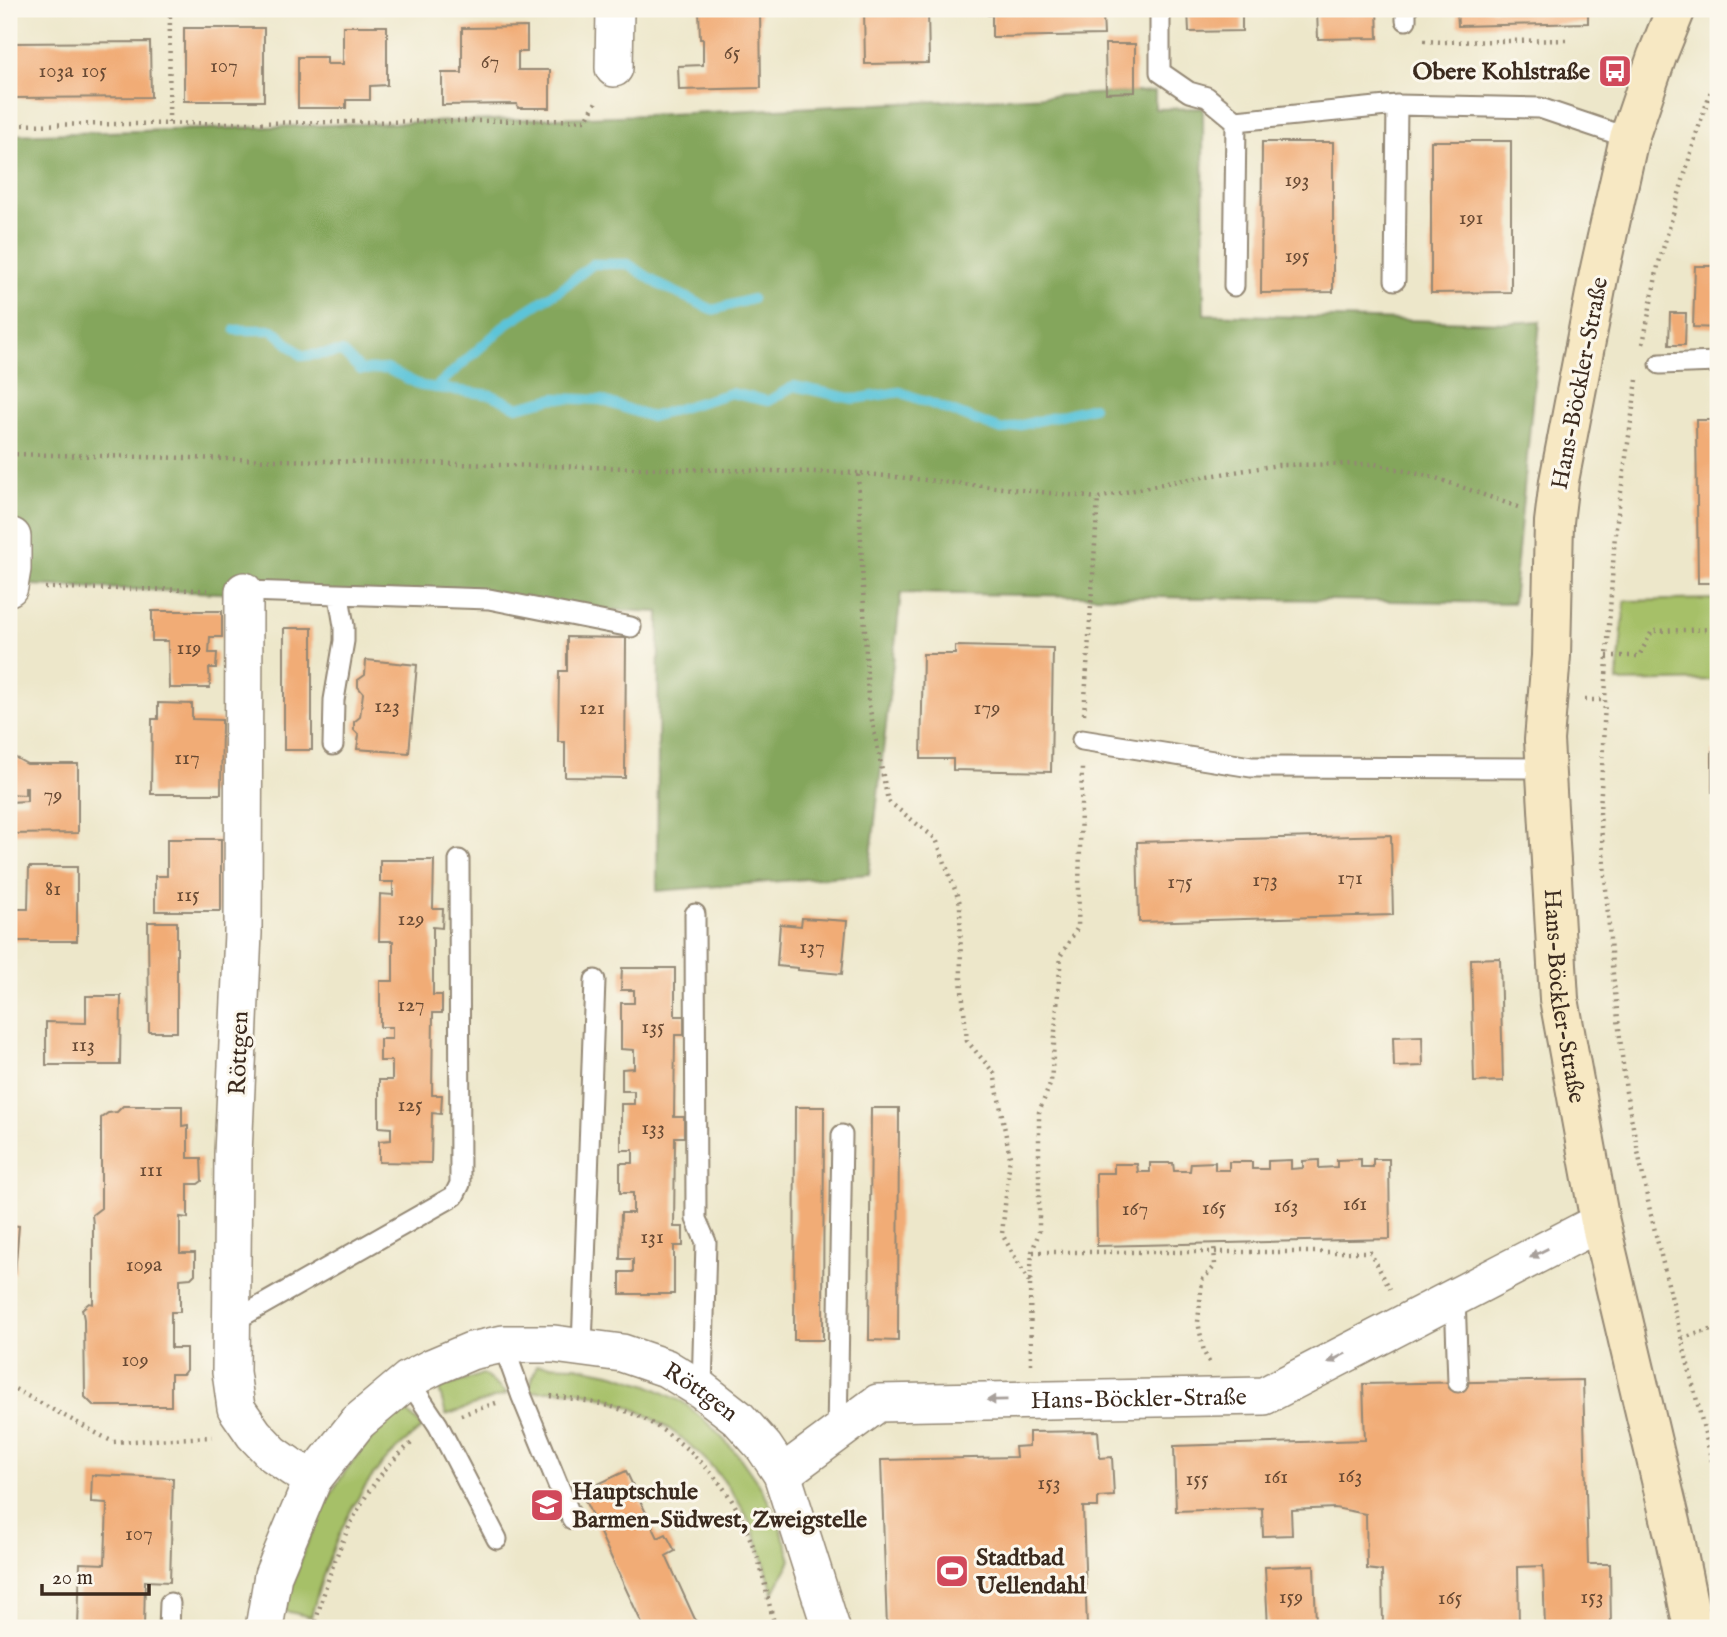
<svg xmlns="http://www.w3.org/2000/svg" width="1727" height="1637" viewBox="0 0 1727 1637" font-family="'IM FELL English',serif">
	<rect width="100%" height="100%" fill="#fbf7ec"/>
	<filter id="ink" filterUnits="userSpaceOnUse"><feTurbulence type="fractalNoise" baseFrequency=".0143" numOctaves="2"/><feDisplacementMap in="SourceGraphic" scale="14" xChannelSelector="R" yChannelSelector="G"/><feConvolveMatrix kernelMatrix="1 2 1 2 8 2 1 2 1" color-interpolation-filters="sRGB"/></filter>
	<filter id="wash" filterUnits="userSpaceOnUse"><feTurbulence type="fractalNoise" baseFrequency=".00686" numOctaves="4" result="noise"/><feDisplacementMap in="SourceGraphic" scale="28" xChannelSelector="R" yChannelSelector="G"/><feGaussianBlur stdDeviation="1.57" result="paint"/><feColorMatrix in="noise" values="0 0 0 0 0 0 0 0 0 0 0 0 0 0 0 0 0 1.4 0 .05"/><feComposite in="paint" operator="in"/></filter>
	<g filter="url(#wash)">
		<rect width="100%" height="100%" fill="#ede7ca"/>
		<path fill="#a6c067" stroke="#707542" stroke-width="2" d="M1718,599v81l-101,2 8,-81z
			M537,1365l39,1 38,8 34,11 35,17 29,25 26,28 24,34 16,31 13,40 -18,33c-7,-25 -14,-52 -26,-76 -34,-64 -94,-111 -165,-125 -18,-3 -36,-1 -54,0z
			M483,1374l24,20 -61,21 -7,-26z
			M405,1410l18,17c-9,8 -20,16 -29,25 -42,39 -69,110 -83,165l-26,-6c16,-62 43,-126 87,-173 9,-11 22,-19 33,-28z"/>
		<path fill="#84a65c" stroke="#60683d" stroke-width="2" d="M1155,91v18l48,-1 1,206 303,9 33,-2 -27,282 -612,-10 -32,281 -212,17 2,-279 -650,-28v-449l638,-20z"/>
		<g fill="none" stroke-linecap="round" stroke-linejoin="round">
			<path stroke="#5cc4d9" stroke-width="10" d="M235,330h38l29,26 40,-4 19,18 26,-1 35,17 70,9 25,12 38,-9 46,2 50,17 80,-24 37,8 26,-15 60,13 46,-7 102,38 91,-23
				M435,388l74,-66 52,-33 32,-25h35l32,21 53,25 39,-11"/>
		</g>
		<g id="blocks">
			<path fill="#f1ac76" d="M699,9h61l1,79 -82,2 -1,-24 25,-1v-26h-3z
				M864,9h64l1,54 -64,1z
				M988,9h119v5h-4l1,21 -112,2v-22h-4z
				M1188,9h54v22l-53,1z
				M1317,9h60l1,29 -60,1z
				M1457,9h131v14l-130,3z
				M343,26h44v59l-17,1v14h-24v8h-48v-51h29v7h16z
				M527,27v25h-9v18h32v38h-32l-1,-4 -75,1v-32h20v-45z
				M184,28h80v73h-80z
				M150,42l1,55 -142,1v-55z
				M1105,44h30v48l-29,1z
				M1431,141h80v151l-80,1z
				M1262,142h71v150l-72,1z
				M1695,266h23v62l-25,-1z
				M1670,313h16l-1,32h-16z
				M1696,420h22v163h-20z
				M152,611h70v26h-12l-1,16h8l-1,15h-7l1,20h-41l-1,-47h-16z
				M284,628h28v122h-28z
				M567,637l59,1 -1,140 -60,-1v-35h-7l1,-71h8z
				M955,646l98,2 -2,124 -98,-2v-11h-32l2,-105h32z
				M366,660l51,5 -8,88 -52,-4 2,-14 -5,-5v-8l6,-5 3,-24 -5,-6v-7l7,-5z
				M158,703l34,1v15l30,1 -1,74h-70l1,-75h6z
				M1712,751h6v41h-6z
				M9,754l18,10h51v69l-69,1v-32l18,-1v-14h-2v8l-16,-1z
				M1391,835l2,80 -254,7 -2,-80z
				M167,839h54v72h-66v-35h12z
				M380,860h54l-1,49h10l-1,19 -9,-1v68h9v18h-9l-1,82h10l-1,19 -9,-1 -1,50 -52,-1v-21l12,-1v-12l-12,-1v-47h13v-19h-12v-22h12v-12h-12v-46h13v-40h-14l1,-47 13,1v-13h-13z
				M29,867h48v74h-68v-32h19z
				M802,918l45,3 -5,53 -44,-4v-2l-21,-2 3,-42 21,2z
				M148,922h29v110h-28z
				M1500,958l3,123 -29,1 -3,-123z
				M622,968h53v48h9v19h-9l-1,82h10v20h-9l-1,90h9v19h-9v48h-54v-22h13v-13h-13l1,-46h12v-20h-13v-30h13v-13h-12v-46h13v-13h-12v-22l12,-1v-18l-13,-1v-46h13v-13h-13z
				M86,996h35l-1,69h-74v-43l40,1z
				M1422,1036l1,30 -29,1 -1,-30z
				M123,1106h59v20l6,-1v33h13l1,23 -4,3h-10v34l-8,-1v36h15v21l-4,4 -11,1v33h-9v36h15v22l-3,4h-12v32h-77l-9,-9 -1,-78 -2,-10 7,-6 4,1v-80l-1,-9 9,-7v-90l7,-5 9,-1z
				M795,1107h29l-1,233h-29z
				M871,1108h28l-1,233 -29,-1z
				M1361,1159v8h12v-8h16l1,80 -293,7 -1,-73h18v-9h23l1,8h12v-9h23l1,8h16l1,-8 24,-1v8h14v-8h23v7h16v-8l23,-1v9l12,-1v-7l16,-1v8l18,-1v-7z
				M9,1225l10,1 -4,47h-6z
				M1583,1380l5,184h22l1,64h-66l-2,-62 -25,1 1,61h-29v-4l-107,3 -1,-56 -15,-2 -1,-55 -31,-6 -44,2 1,25 -29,1 -1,-28 -86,3 -2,-65 191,-6 -2,-56z
				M1098,1431l2,27 12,-1 2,39 -16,1v10h-15l4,121h-200l-6,-168 135,-3 -1,-10 14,-1v-14z
				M626,1471l32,67 8,-4 9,17 -9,5 33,72h-55l-63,-136z
				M92,1475l81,3 -3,104 -25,-1 -1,47h-66l2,-65 25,1 2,-61 -16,-1z
				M1314,1565l2,60h-10v3h-38l-3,-61z"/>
		</g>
	</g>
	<g filter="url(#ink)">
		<use href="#blocks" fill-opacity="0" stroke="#948874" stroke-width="2"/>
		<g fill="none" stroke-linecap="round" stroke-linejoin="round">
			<g stroke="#948874" stroke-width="23">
				<path id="lane" d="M1160,9v63l29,20 18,5 29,24
					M1406,9v11
					M1395,280l2,-175
					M1234,286l2,-165 161,-16 143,3 89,30
					M1660,364l58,-2
					M244,591l245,8 142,28
					M1082,740l169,27 295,1
					M333,745l1,-45 10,-59v-15l-5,-30
					M695,914l1,305 10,23 -4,148
					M1455,1296l3,86
					M232,1322l222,-126 6,-12 -1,-324
					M503,1344l19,53 50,122
					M582,1347l13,-367
					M408,1380l30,45 59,114
					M837,1434l5,-299
					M169,1628l1,-25"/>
			</g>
			<g stroke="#948874" stroke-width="40">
				<g id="street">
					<path d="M614,68l1,-59"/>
					<path d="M9,587l3,-18v-32"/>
					<path d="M244,591l-1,342 -10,221 -2,218 5,36 18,26 18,19 21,15 20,11"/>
					<path id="s1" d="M782,1474l96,-71 386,-7 336,-174"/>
					<path id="s2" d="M264,1628l9,-53 40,-96 45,-57 50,-42 25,-13 38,-16 32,-7h51l68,9 44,15 36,22 36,28 26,29 18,27 49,154"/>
				</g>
			</g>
			<g stroke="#948874" stroke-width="42">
				<g id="secondary">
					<path id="s3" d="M1676,9l-19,47 -28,82 -30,135 -40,208 -5,41 -3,134 -7,84 15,259 41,223 75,317 18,89"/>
				</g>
			</g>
			<path stroke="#948874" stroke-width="4.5" stroke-dasharray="2 5" stroke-linecap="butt" d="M1424,41l19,1 127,-2
				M169,123l1,-114
				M9,125l577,-5 11,-20
				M1643,344l15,-78 39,-134 21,-62
				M1637,380l-22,154 -8,122 -7,157 12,152 14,127 24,119 68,275
				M9,454l849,19
				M45,588l162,2
				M1607,656h32l13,-25 66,-2
				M1585,700h20
				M1084,714l14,-216 73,-16 107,-17 97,-1 61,14 82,29
				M1033,1252h337l20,37
				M1029,1282l-27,-48 8,-77 -16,-84 -27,-32 -6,-61 -1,-77 -24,-64 -48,-38 -20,-101 -10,-227 240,25
				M1682,1338l36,-10
				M1209,1362l-5,-10 -6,-30 4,-42 13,-14 -1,-23
				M1031,1364l-1,-81 2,-31 7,-20v-120l12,-30 10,-127 17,-28 4,-159
				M9,1386l104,56 99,-5
				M550,1396c29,3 61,8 88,20 39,19 80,57 100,95 7,14 13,30 19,45 8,23 11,49 19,72
				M461,1415l35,-12
				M314,1628c18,-68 43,-141 100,-187"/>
			<use href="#lane" stroke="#fff" stroke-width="19"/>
			<use href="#street" stroke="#fff" stroke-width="37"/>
			<use href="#secondary" stroke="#f7e8c3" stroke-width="38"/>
		</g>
		<defs><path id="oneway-solid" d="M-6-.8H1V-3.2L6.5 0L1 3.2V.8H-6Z" transform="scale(1.75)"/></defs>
		<g fill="#a79f9a">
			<use href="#oneway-solid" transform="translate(1539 1253) rotate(153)"/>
			<use href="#oneway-solid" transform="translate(1337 1358) rotate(152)"/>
			<use href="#oneway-solid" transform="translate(997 1400) rotate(179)"/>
		</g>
	</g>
	<defs>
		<g id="bus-square" transform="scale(1.75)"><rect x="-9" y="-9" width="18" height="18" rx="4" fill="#d1495b" stroke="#fbf7ec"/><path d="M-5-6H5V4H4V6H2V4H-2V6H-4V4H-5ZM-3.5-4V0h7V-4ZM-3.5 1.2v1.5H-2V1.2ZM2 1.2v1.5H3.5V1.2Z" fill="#fff"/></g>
		<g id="school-square" transform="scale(1.75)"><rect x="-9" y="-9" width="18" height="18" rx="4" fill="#d1495b" stroke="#fbf7ec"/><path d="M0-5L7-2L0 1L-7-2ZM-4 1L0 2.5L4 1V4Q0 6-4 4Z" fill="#fff"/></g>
		<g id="stadium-square" transform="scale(1.75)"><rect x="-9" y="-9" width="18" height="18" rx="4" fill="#d1495b" stroke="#fbf7ec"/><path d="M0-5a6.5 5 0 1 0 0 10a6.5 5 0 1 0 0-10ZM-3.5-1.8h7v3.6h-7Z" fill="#fff"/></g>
	</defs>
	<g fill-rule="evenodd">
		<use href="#bus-square" x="1615" y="71"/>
		<use href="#school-square" x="547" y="1505"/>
		<use href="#stadium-square" x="952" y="1571"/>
	</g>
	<g text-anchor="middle" stroke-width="6" stroke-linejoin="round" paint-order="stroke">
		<g font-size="21" fill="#684a34">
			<text x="732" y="59">65</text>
			<text x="490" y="68">67</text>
			<text x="224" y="72">107</text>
			<text x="56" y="77">103a</text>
			<text x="94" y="77">105</text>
			<text x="1297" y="186">193</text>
			<text x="1471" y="224">191</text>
			<text x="1297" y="262">195</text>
			<text x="189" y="654">119</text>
			<text x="387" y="712">123</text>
			<text x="592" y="714">121</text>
			<text x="987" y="714">179</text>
			<text x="187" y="764">117</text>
			<text x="53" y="801">79</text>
			<text x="1350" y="884">171</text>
			<text x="1265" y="886">173</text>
			<text x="1180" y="888">175</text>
			<text x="53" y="895">81</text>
			<text x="188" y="901">115</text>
			<text x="411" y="925">129</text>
			<text x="812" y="953">137</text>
			<text x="411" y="1011">127</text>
			<text x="653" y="1033">135</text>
			<text x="83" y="1051">113</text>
			<text x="410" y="1111">125</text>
			<text x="653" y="1134">133</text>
			<text x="151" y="1176">111</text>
			<text x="1355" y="1210">161</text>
			<text x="1286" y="1212">163</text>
			<text x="1214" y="1214">165</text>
			<text x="1135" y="1215">167</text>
			<text x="652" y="1243">131</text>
			<text x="144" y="1271">109a</text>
			<text x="135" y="1366">109</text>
			<text x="1350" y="1482">163</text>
			<text x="1276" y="1483">161</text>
			<text x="1197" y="1485">155</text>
			<text x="1049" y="1489">153</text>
			<text x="139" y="1540">107</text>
			<text x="1291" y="1603">159</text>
			<text x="1592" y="1603">153</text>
			<text x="1450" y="1604">165</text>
		</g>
		<g font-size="24" font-weight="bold" fill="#3b2a1e" stroke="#fbf7ec" text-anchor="start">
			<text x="1590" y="79" text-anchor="end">Obere Kohlstraße</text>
			<text x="572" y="1499">Hauptschule<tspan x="572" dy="28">Barmen-Südwest, Zweigstelle</tspan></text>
			<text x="976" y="1565">Stadtbad<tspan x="976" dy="28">Uellendahl</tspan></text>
		</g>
		<g font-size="24" fill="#3b2a1e" stroke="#fbf7ec">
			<text transform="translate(1579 383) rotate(-79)" y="8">Hans-Böckler-Straße</text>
			<text dy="8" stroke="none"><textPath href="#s3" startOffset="1004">Hans-Böckler-Straße</textPath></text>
			<text transform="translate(238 1053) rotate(-88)" y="8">Röttgen</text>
			<text dy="8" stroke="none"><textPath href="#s2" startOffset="606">Röttgen</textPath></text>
			<text dy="8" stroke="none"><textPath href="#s1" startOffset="380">Hans-Böckler-Straße</textPath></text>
		</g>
	</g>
	<rect width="1727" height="1637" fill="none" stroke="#fbf7ec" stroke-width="35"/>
	<path d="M42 1584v10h107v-10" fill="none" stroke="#3b2a1e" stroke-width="3.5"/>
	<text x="52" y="1584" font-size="21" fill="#3b2a1e" stroke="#fbf7ec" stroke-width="5" paint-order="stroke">20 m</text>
</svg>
